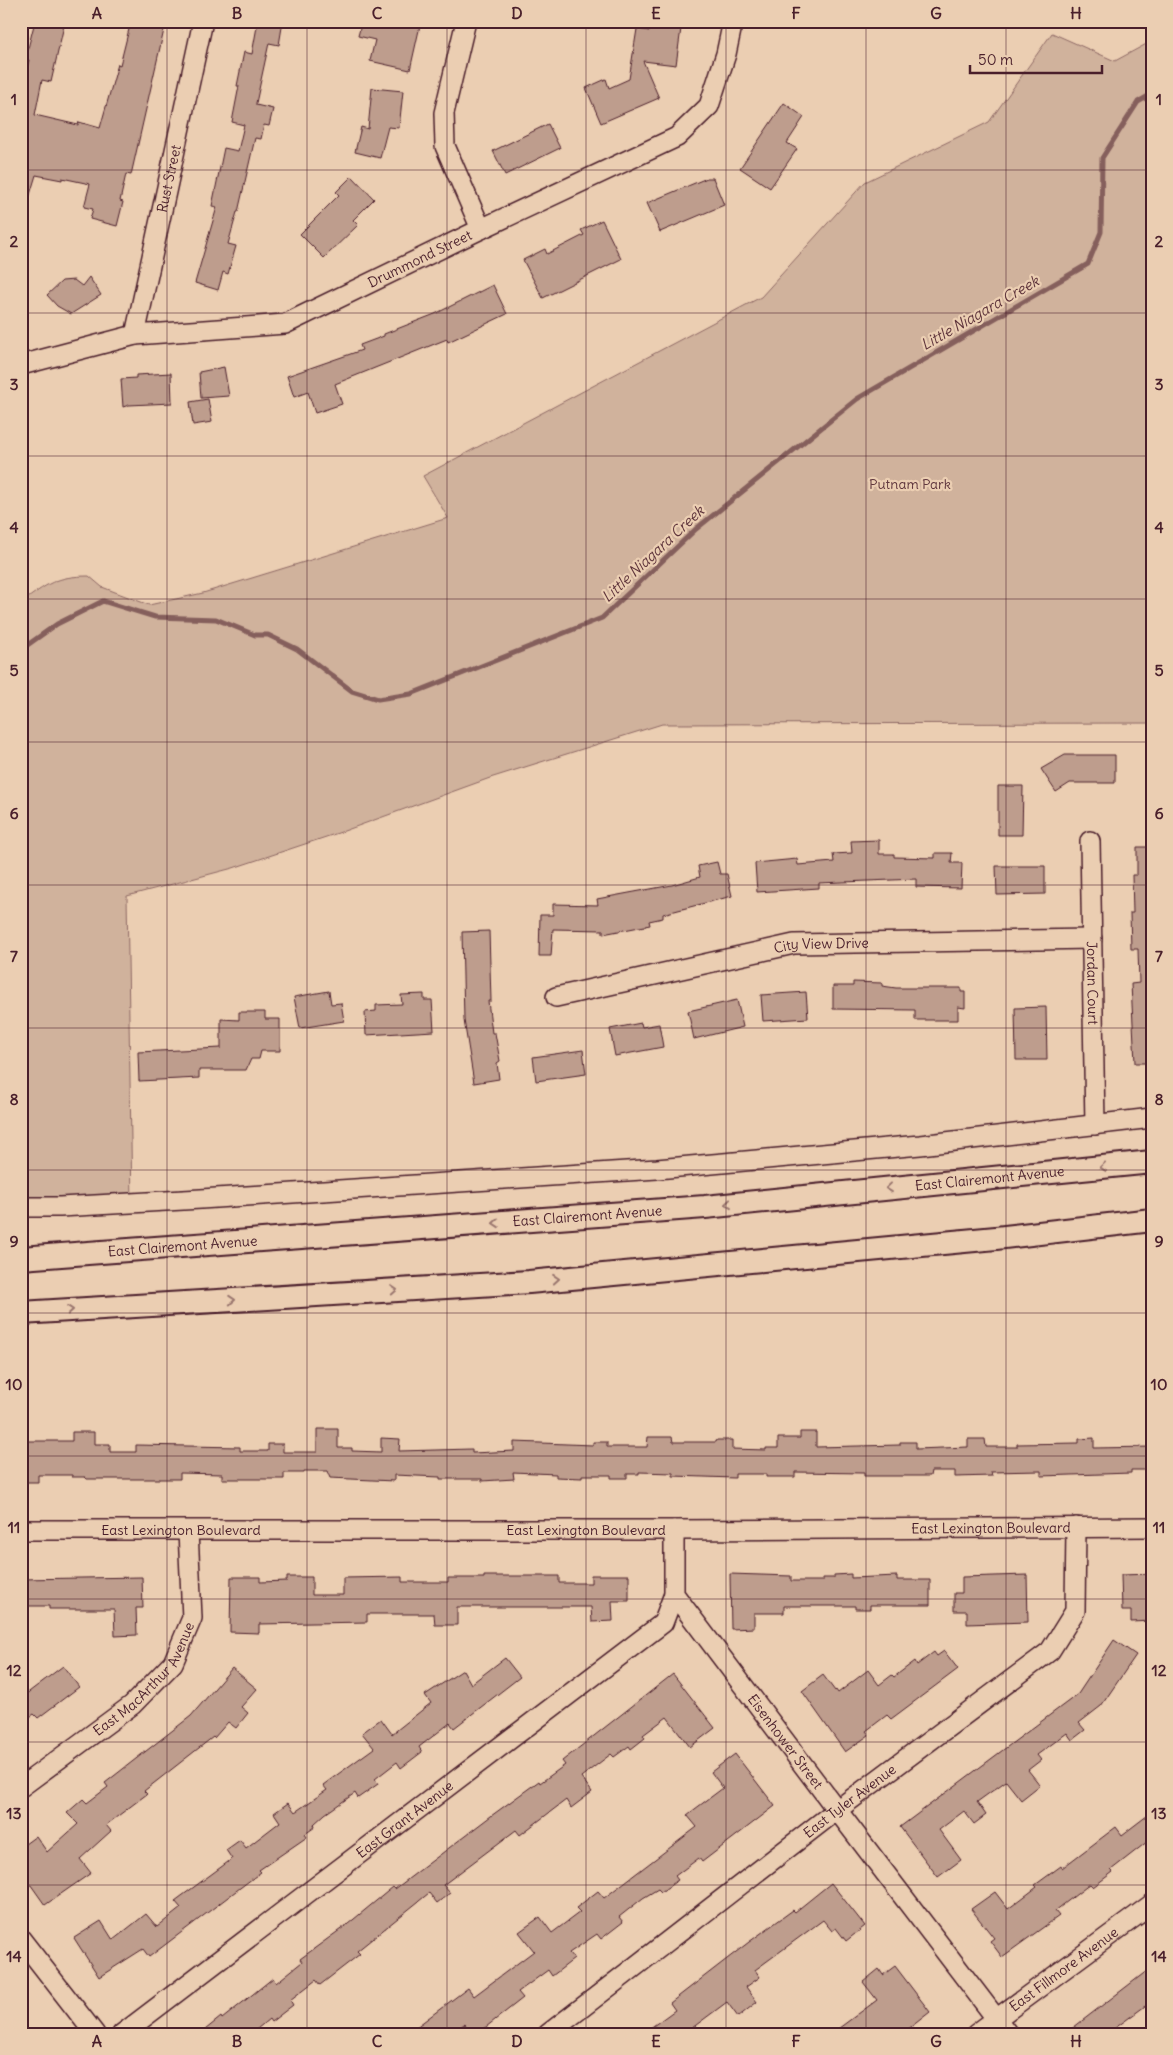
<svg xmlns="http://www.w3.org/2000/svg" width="1173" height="2055" viewBox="0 0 1173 2055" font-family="Delius,sans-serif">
	<rect width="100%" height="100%" fill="#ebceb2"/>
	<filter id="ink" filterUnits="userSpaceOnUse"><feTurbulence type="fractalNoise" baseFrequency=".02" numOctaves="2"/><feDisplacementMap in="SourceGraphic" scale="10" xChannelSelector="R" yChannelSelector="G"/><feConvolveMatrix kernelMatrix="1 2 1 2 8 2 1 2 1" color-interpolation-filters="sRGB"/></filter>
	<g filter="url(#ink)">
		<path fill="#d0b29c" stroke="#8d6864" d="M1052,33l63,28 37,-20v682l-490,1 -172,54 -146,53 -111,37 -106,28 5,307 -111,4v-604c26,-19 35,-27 68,-27l13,11 47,18 54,-12 245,-75 -25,-42 338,-179 104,-115 124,-60z"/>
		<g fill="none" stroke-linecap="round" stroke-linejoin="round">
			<path stroke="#855f5c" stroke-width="5" d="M21,647l5,-1 31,-22 46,-23 52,16 61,2 39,16h13l29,14 55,42 26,8 33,-5 191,-76 94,-89 161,-130 231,-135 13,-32 1,-74 36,-56 14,-8"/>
		</g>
		<path fill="#be9d8d" stroke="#4a1f2b" d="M35,21h30l-14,61 -9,-2 -7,35 43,10 1,-3 21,6 18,-64 2,1 11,-44h35l-35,154 -5,-1 -6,27 3,1 -6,24 -27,-7 3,-10 -9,-2 6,-23 -28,-6v2l-26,-5 -11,36h-4v-119l8,-32h-4z
			M258,21h25l-4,24 -10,-2 -13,60v2l17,4 -4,17 -5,-1 -3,14 -6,-1 -17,74h-1l-9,32 8,2 -8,28 -5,-2 -5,18 -23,-7 22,-76 -5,-1 12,-58 14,3 6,-26 -12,-3 7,-36h-2l7,-34 8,2z
			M362,21h59l-11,49 -40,-9 5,-21 -17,-4z
			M650,21h32l-6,44 -33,-4 16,37 -58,25 -15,-35 20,-9 3,9 20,-9 8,-50 12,2z
			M372,88l31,3 -4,37 -11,-1 -8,31 -25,-6 6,-25 7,2z
			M784,103l20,14 -17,26 10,6 -27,39 -30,-20z
			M548,124l12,24 -55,27 -12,-24z
			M352,176l22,23 -21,21 5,5 -34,33 -24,-24 39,-39 -3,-3z
			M707,178h6l11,27 -64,27 -13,-29z
			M602,220l19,39 -78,39 -20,-38 22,-11 2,5 37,-19 -3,-5z
			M89,277l12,18 -30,19 -14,-8 -10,-11 15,-14 12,-1 8,6z
			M493,285l14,29 -59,28 -1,-3 -112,45 7,20 -27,9 -7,-21 -14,5 -7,-21 75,-26 -2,-5 24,-9v-2l51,-20z
			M224,367l5,29 -28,2 -2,-26z
			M171,373l1,30 -43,2 -6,2 -2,-28 15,-1v-3z
			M208,399l4,23 -19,3 -3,-23z
			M1065,755h50v28h-45l-14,9 -15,-23z
			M998,786h25l-1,49h-24z
			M879,840v14h15v3l41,1v-5h17l-1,10h11l-1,25 -45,-1v-8l-97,4v5l-62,4 -2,-29 42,-4 1,6 36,-3 -1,-8 19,-1 -1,-12z
			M1137,847h15v216h-17l-4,-79 8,-1 -1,-34h-7l-1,-36h3l-1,-38h5z
			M717,862l3,12h7l5,22 -69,18v4l-14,3 1,4 -47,9v-4l-50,-1 -2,27h-12l1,-41h13v-11l45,1 -1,-6 75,-14 28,-8 -2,-11z
			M996,866h49v28l-48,1z
			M489,931l2,70h-3l4,32h3l5,28 -3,2 2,16 -25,4 -10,-63 -2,-88z
			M853,982l29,1v3l14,2h65v4h4v16l-7,-1v13h-43v-10l-82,-1v-23h20z
			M329,991l2,13 10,-1 3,18 -44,7 -6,-31z
			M806,992l2,26 -45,3 -2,-26z
			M424,994v6h8l2,31 -68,4 -1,-23 11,-1v-6l26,-1 -1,-9z
			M737,1000l6,27 -49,12 -6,-28z
			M1046,1007l1,53h-31l-1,-52z
			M239,1012h26v7h15v32h-19l-2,8h-8l-5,11h-47v8l-60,3 -1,-29 83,-4v-29l18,1z
			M641,1023l1,4 17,-3 4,23 -48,9 -5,-27z
			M583,1050l3,24 -50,7 -3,-24z
			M317,1429h21v19h14v3l29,1v-14l19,1 -1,12 73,-2v4l42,-2v-9l79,3v-3h14v5h40l1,-10h24l1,5h43l1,-2h15v9l34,1v-2h12v-10h22v-6h16v15l84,-2v-3h16v7l52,-2v-8h17l1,8h31v-3l62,-1v-4l15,-1v10l58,-1v23h-21v3l-90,3v-5l-50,1 1,4 -37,1v-6h-24l-1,5h-66v-3l-69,-1v5h-29v-3h-31v4l-62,-2v-3l-34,-1v2h-12v4h-16v-3h-29v3l-26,-1v-3l-43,-2 1,7 -32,2v-2h-42v-2l-46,-2v6l-64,-3 -3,-7h-23v2h-20v6h-62v-5l-42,-1v6h-93l-2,-2h-13v-2h-34v7h-17v-41h51v-9h22v12h16v8h26v-7l104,2v4h28v-7h15v8h34z
			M730,1574l61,2v5h32v-3h11v-3l17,-1v4l46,-2v4h33v25h-60v4h-15v-3h-71v7h-30v15l-23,1z
			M1151,1574l1,47 -21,1v-11h-9l-1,-36z
			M591,1575h38v26h-17l1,20 -21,1 -1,-15h-134v18h-22l-1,-11h-67v8l-108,2v9l-29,-1 1,-55h29v5l27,-1v-4h25v18h31v-17l59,-1v5h46v-4h36v-2h75v7h32z
			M1027,1575l1,47 -61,2v-13h-13v-18h8v-16z
			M142,1577l1,31h-7l1,27 -22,1 -1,-27h-65v-3h-28v-27z
			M1114,1640l22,15 -35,51 -22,17 6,7 -13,10 -5,-7 -30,22 4,5 -13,10 12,15 -19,15 -15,-19 -29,21 9,13 -12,9 -10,-13 -25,19 22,30 -23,17 -38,-50 178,-133z
			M944,1651l14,18 -67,50 -4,-4 -21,16 3,4 -24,17 -43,-61 21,-16 12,16 1,-1 2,3 30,-23 11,15 13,-10 2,2 21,-16 2,4 17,-13 3,4z
			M505,1658l15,19 -66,51 -4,-5 -31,24 3,5 -21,16 -4,-6 -22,17 3,5 -20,14 -3,-5 -30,21 -11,10 1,3 -10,7 2,3 -48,33 2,2 -112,85 -6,-8 -44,28 -25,-39 27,-17 12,19 33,-26 11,13 24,-19 -6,-7 57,-42 -6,-9 14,-10 6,8 34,-26 -6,-9 14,-10 7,9 32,-22 -4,-5 51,-37 -12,-15 19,-14 11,15 39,-31 -6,-8 38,-25 8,14z
			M63,1666l16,21 -41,31 -4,-4 -13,9v-25z
			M232,1668l25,21 -16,18 7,6 -12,15 -8,-6 -14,16 -1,-1 -69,54 3,3 -41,31 5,6 -31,28 11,14 -46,32 -24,-34v-24l15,-11 11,16 31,-28 -11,-11 16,-14 4,4 21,-16 -3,-4 86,-67z
			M673,1674l42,54 -25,19 -23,-30 -24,18 2,3 -14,11 -2,-3 -15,11 -3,-3 -30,23 11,15 -21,16 -5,-8 -46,35 -4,-5 -73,55 7,8 -13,10 -8,-10 -72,58 3,3 -40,31 -4,-5 -26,20 3,5 -22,17 -2,-3 -18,15h-51l21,-17 1,2 51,-41 3,5 26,-21 -2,-3 48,-35 45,-37 2,2 96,-73 48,-35 1,2 25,-18 -3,-4z
			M735,1754l40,52 -73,56 -3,-4 -24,18 3,4 -17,12 -3,-3 -15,9 -24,19 4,5 -22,17 -4,-5 -28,19 5,6 -22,17 -4,-6 -30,22 5,6 -46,36h-5l-8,-10 -13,10h-44l61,-46 6,8 60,-45 -15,-19 21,-15 12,16 28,-21 -4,-4 22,-17 6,7 93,-71 -10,-12 36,-27 -12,-16z
			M1152,1812v26l-41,32 2,2 -20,15 -3,-3 -35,27 4,5 -57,41 -12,-16 4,-3 -23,-29 24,-17 13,17 29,-22 -2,-2 26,-19 1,2 54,-41 6,8z
			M831,1883l34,43 -19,15 -10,-13 -4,3 -9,-11 -68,50 5,7 -14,10 11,15 -19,15 -11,-15 -43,32h-42l33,-24 -5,-7 79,-61 44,-32 2,2z
			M895,1966l35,46 -28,22h-71l46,-34 -14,-18 16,-13 4,6z
			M1152,1967v34l-45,33h-42z"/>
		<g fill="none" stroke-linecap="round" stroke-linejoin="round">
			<g stroke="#4a1f2b" stroke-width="22">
				<g id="minor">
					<path d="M466,21l-22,92 1,33 36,83"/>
					<path id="s1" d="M135,335l68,-314"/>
					<path id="s2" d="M21,365l114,-30 150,-11 196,-95 196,-92 32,-31 17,-52 7,-33"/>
					<path id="s3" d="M1090,841l5,284"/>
					<path id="s4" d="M556,997l238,-53 298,-5"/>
					<path d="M21,1207h39l141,-8 456,-30 263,-24 232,-27"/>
					<path id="s5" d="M21,1530h653l478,-3"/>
					<path id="s6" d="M674,1530v64l163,216 171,224"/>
					<path id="s7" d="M21,1787l111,-82 41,-42 19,-45 -4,-87"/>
					<path d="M21,1939l74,95"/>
					<path id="s8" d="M122,2034l541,-411 11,-29"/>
					<path id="s9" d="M548,2034l289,-224 213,-159 25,-40 1,-84"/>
					<path id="s10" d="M976,2034l176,-130"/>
				</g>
			</g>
			<g stroke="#4a1f2b" stroke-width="26">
				<g id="major">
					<path id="s11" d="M21,1258l684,-51 447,-45"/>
					<path d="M21,1313l508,-31 467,-44 156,-18"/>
				</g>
			</g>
			<use href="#minor" stroke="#ebceb2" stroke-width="19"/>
			<use href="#major" stroke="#ebceb2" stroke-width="22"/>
		</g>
		<defs><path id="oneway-chevron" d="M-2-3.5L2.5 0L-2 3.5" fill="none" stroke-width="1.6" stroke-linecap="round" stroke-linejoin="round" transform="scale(1.25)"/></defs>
		<g stroke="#9a766e">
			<use href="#oneway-chevron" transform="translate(1103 1167) rotate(174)"/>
			<use href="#oneway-chevron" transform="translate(889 1188) rotate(174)"/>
			<use href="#oneway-chevron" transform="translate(728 1204) rotate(174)"/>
			<use href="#oneway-chevron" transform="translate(496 1223) rotate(176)"/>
			<use href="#oneway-chevron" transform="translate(556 1279) rotate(-5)"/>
			<use href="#oneway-chevron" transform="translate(394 1290) rotate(-4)"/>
			<use href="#oneway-chevron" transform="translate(232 1300) rotate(-4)"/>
			<use href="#oneway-chevron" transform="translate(70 1310) rotate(-4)"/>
		</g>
	</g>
	<path fill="none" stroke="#4a1f2b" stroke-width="1" stroke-opacity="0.55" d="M167,21v2013M307,21v2013M447,21v2013M586,21v2013M726,21v2013M866,21v2013M1006,21v2013M21,170h1131M21,313h1131M21,456h1131M21,599h1131M21,742h1131M21,885h1131M21,1028h1131M21,1170h1131M21,1313h1131M21,1456h1131M21,1599h1131M21,1742h1131M21,1885h1131"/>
	<g text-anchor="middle" stroke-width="4.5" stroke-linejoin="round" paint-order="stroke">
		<g font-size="14" fill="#4a1f2b" stroke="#ebceb2">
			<text dy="5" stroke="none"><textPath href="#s1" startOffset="160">Rust Street</textPath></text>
			<text dy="5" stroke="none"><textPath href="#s2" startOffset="418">Drummond Street</textPath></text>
			<text dy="5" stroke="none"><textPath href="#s4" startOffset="271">City View Drive</textPath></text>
			<text dy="5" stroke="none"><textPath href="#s3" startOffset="142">Jordan Court</textPath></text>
			<text dy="5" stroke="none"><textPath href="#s11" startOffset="972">East Clairemont Avenue</textPath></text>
			<text dy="5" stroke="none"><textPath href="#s11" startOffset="568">East Clairemont Avenue</textPath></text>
			<text dy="5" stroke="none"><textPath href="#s11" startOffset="162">East Clairemont Avenue</textPath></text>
			<text dy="5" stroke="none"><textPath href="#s5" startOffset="970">East Lexington Boulevard</textPath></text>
			<text dy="5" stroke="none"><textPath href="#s5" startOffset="565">East Lexington Boulevard</textPath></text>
			<text dy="5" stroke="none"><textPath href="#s5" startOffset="160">East Lexington Boulevard</textPath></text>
			<text dy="5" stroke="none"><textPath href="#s7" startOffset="166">East MacArthur Avenue</textPath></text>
			<text dy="5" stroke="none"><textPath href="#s6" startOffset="249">Eisenhower Street</textPath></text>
			<text dy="5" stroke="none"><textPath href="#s9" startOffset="381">East Tyler Avenue</textPath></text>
			<text dy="5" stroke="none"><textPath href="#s8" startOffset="355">East Grant Avenue</textPath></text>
			<text dy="5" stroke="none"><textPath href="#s10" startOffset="109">East Fillmore Avenue</textPath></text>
		</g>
		<g font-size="14" fill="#5e353c" stroke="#ebceb2">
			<text x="910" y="489">Putnam Park</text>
		</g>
		<g font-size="15" font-style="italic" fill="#5e343b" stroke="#ebceb2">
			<text transform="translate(980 313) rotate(-30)" y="5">Little Niagara Creek</text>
			<text transform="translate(653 554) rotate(-43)" y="5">Little Niagara Creek</text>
		</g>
	</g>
	<rect width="1173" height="2055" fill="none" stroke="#ebceb2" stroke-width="55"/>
	<path d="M970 65v8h132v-8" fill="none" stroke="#4a1f2b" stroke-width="2.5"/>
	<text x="978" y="65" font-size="15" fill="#4a1f2b" stroke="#ebceb2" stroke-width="4" paint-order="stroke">50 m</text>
	<rect x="28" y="28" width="1118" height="2000" fill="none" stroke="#4a1f2b" stroke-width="2"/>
	<g font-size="16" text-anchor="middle" font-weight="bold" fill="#4a1f2b">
		<text x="97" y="19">A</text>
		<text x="237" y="19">B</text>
		<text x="377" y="19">C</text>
		<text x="517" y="19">D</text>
		<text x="656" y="19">E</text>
		<text x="796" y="19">F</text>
		<text x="936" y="19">G</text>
		<text x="1076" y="19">H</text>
		<text x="14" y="105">1</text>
		<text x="1159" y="105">1</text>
		<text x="14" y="247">2</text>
		<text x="1159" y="247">2</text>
		<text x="14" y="390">3</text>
		<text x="1159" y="390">3</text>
		<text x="14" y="533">4</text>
		<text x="1159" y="533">4</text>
		<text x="14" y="676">5</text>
		<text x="1159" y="676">5</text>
		<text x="14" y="819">6</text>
		<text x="1159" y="819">6</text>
		<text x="14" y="962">7</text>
		<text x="1159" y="962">7</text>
		<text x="14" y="1105">8</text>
		<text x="1159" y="1105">8</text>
		<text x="14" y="1247">9</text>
		<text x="1159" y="1247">9</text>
		<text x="14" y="1390">10</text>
		<text x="1159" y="1390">10</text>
		<text x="14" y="1533">11</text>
		<text x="1159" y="1533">11</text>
		<text x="14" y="1676">12</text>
		<text x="1159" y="1676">12</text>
		<text x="14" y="1819">13</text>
		<text x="1159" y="1819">13</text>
		<text x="14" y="1962">14</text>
		<text x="1159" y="1962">14</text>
		<text x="97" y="2047">A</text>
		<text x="237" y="2047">B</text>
		<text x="377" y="2047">C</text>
		<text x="517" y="2047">D</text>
		<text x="656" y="2047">E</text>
		<text x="796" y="2047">F</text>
		<text x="936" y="2047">G</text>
		<text x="1076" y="2047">H</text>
	</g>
</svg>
